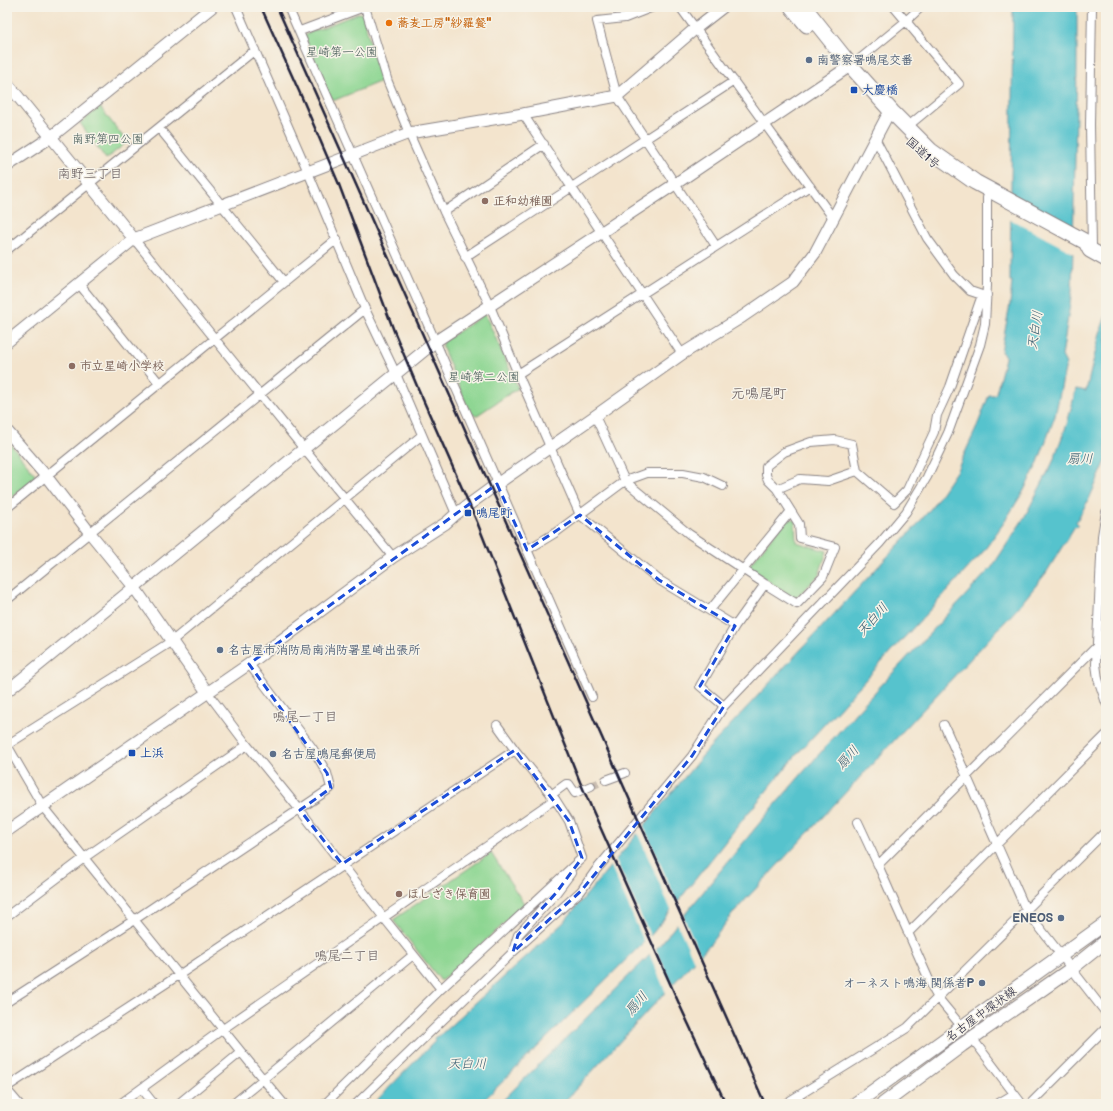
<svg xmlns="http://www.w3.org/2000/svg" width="1113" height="1111" viewBox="0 0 1113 1111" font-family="'Balsamiq Sans','Klee One',sans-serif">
	<rect width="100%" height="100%" fill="#f7f3e8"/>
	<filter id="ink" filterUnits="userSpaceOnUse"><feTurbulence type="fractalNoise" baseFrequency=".025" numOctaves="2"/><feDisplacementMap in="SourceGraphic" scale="8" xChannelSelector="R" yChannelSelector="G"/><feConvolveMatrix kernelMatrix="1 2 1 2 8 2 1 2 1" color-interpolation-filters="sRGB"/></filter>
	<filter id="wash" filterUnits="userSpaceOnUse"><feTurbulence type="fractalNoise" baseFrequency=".012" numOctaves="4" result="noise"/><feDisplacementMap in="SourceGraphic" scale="16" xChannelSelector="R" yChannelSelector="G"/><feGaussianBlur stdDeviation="0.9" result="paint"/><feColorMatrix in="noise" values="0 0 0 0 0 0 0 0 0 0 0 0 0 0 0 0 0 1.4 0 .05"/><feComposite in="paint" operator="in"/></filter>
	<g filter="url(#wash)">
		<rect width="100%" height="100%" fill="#f3e4cd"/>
		<path fill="#8dd692" stroke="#587c66" d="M359,13l4,1 9,37 10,28 -3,3 -44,18 -5,-3 -26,-62z
			M100,107l27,35 -21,17 -26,-36z
			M485,314l33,74 -42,28 -6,-3 -28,-67 1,-4z
			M7,440l28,34 -2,7 -26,20z
			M787,518l8,2 1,22 31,9 -8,24 -24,24 -47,-32z
			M491,853l34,52 -84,76 -48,-61z"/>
		<path fill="#56c3cd" stroke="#3c7284" d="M1013,7h64v63l-5,221 -10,65 4,8 -11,52 -18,49 -14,27 -20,32 -20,28 -185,201 -54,65 -92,116 -172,170h-107l62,-63 -1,-3 3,-2h2l124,-113 146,-175 207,-222 16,-19 25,-37 19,-41 13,-34h5l2,-2 9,-35v-2l-4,-4 9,-48 2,-23h-2z
			M1106,315v146l-17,38 -13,23 3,3 -2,2 -2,-1 -29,47 -30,37 -282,302 -24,32 -148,160h-63l160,-158 98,-120 49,-57 53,-60 133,-142 32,-49 28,-54 15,-40 9,-35 10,2 14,-58z"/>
		<path fill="#f3e4cd" d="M1009,194l66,35v25l-67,-36z
			M643,825l35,79 -6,8 -35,-80z
			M615,858l36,80 -6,6 -35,-80z
			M682,913l19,43 -6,7 -19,-42z
			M655,947l18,39 -7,7 -17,-40z"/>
	</g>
	<g filter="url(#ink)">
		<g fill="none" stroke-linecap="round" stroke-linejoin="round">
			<path stroke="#c9bdb0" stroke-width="8" stroke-dasharray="8 4" stroke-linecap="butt" d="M591,786l15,-6"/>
			<g stroke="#8a8384" stroke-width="10">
				<path id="street" d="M236,7l72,165 57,137 31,65 60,140
					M288,7l304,690
					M365,7l23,75 21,51 35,79 46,94 28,68 62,141 79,65 76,46
					M653,7l-28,11 -28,3 20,75 99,150
					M680,7l153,211
					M894,7l65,77 -52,43
					M1092,7l-2,118 2,123
					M300,31l64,-24
					M851,66l55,-45 15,-14
					M523,114l159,240
					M159,128l125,154
					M875,138l52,100 27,37 16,16 12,4h5
					M444,212l100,-68
					M134,239l170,210 89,108
					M7,250l248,-200
					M465,257l269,-176
					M79,284l81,100
					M518,374l292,-188
					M595,416l30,65 64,53 76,50 32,20 26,-27 12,-30 -35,-9 -1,-14 -22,-35 -9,-9 -2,-5v-9l18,-14 27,-10 24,-2 17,4 5,27 37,32 13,-13 27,-58 3,-17 13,-28 32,-92
					M777,489l23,-10 28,2 29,-10
					M7,508l330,-269
					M1106,512l-4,24 -6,128 2,15 8,24
					M527,550l28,-17 70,-52 22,-8h36l21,4 19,9
					M7,600l358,-291
					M710,610l81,-99
					M207,692l40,53 53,65 84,108 57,71
					M724,706l-24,-20 35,-60 30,-42
					M497,725l18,25 40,49 14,22 13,37
					M944,725l82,185 80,103
					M7,745l165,-104 250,-206
					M7,745l36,62 220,272 21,25
					M606,780l19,-7
					M551,795l15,-11h3l6,9 16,-7
					M858,822l20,43
					M7,916l77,-58 163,-113
					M908,933l198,-198
					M513,951l5,-16 38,-42 15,-20
					M7,1002l127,-82 197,-132 -4,-15 -14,-24 -64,-85
					M962,1027l-24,-29 -4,-7 -56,-126 218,-218
					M972,1038l50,66
					M7,1087l172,-112 336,-225
					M142,1089l12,15
					M7,1090l12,14
					M788,1102l119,-74 199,-197
					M120,1104l103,-75 332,-230
					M178,1104l63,-52
					M233,1104l180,-149
					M325,1104l116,-115 141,-131
					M356,1104l157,-152 68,-61 15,-21 96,-114 32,-50 156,-163 26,-31 21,-35 21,-44 32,-88 5,-21 2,-39v-87
					M997,1104l17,-10
					M1030,1104l76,-76"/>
			</g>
			<g stroke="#8a8384" stroke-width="13">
				<path id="secondary" d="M7,83l127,156
					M7,166l44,-29 161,-130
					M7,342l127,-103 275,-106 114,-19 94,-18 79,-68 27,-21
					M7,431l39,45 44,57 44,54 73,105
					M7,691l429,-350 239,-157 169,-114
					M7,831l242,-167 144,-107 53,-34 10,-9 41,-30 98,-68 87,-62 60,-37 51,-35 22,-29 71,-135 6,-6"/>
			</g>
			<g stroke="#8a8384" stroke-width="15">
				<path id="primary" d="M855,1104l251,-181
					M883,1104l79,-59 109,-76 35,-28"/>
			</g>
			<g stroke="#8a8384" stroke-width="17">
				<path id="highway" d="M792,7l15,18
					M804,7l47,59 41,46 39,39 44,31 111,60 4,8 16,9"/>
			</g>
			<use href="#street" stroke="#fff" stroke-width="8"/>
			<use href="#secondary" stroke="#fff" stroke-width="11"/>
			<use href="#primary" stroke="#fff" stroke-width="13"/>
			<use href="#highway" stroke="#fff" stroke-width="15"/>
			<path stroke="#22223b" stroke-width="2.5" d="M261,7l42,93 35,82 56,149 23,55 60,136 103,260 101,226 45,96
				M277,7l488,1097"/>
		</g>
	</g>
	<path fill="none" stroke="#1d4ed8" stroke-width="3" stroke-dasharray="8 5" stroke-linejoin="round" d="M497,484l30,66 53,-35 79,65 76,46 -35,60 24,20 -32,50 -111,135 -68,61 5,-17 38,-42 26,-35 -13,-37 -54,-71 -173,114 -42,-54 31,-22 -4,-15 -78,-109z"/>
	<circle fill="#e8710a" stroke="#f7f3e8" stroke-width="1.5" cx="389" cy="23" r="4"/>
	<g fill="#5c6f8a" stroke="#f7f3e8" stroke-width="1.5">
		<circle cx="809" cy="60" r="4"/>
		<circle cx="220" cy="650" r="4"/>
		<circle cx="273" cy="754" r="4"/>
		<circle cx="1061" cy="918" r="4"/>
		<circle cx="982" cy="983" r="4"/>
	</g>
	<g fill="#1a4fb4" stroke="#f7f3e8" stroke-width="1.5">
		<rect x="850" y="86" width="8" height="8" rx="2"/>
		<rect x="464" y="509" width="8" height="8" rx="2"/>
		<rect x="128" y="749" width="8" height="8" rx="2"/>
	</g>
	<g fill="#8d6e63" stroke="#f7f3e8" stroke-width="1.5">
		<circle cx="485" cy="201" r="4"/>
		<circle cx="72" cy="366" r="4"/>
		<circle cx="399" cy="894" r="4"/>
	</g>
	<g text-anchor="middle" stroke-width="3" stroke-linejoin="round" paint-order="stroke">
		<g font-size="12" font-weight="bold" fill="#c56008" stroke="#f7f3e8" text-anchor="start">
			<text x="397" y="27">蕎麦工房"紗羅餐"</text>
		</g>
		<g font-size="12" fill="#425855" stroke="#f7f3e8">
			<text x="342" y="56">星崎第一公園</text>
			<text x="108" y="143">南野第四公園</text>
			<text x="484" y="381">星崎第二公園</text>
		</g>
		<g font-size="12" font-weight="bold" fill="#4e5e75" stroke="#f7f3e8" text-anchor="start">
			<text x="817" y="64">南警察署鳴尾交番</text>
			<text x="228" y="654">名古屋市消防局南消防署星崎出張所</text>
			<text x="281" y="758">名古屋鳴尾郵便局</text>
			<text x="1053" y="922" text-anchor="end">ENEOS</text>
			<text x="974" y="987" text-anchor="end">オーネスト鳴海 関係者P</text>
		</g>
		<g font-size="12" font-weight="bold" fill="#164399" stroke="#f7f3e8" text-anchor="start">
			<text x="862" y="94">大慶橋</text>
			<text x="476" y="517">鳴尾町</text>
			<text x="140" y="757">上浜</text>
		</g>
		<g font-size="12" fill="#22223b" stroke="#f7f3e8">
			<text transform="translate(923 153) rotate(42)" y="4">国道1号</text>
			<text transform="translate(981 1014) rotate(-36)" y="4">名古屋中環状線</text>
		</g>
		<g font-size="12" font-weight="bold" fill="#785e54" stroke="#f7f3e8" text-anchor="start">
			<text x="493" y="205">正和幼稚園</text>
			<text x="80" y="370">市立星崎小学校</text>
			<text x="407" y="898">ほしざき保育園</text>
		</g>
		<g font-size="13" fill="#615658" stroke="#f7f3e8">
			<text x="90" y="178">南野三丁目</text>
			<text x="305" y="721">鳴尾一丁目</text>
			<text x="347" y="960">鳴尾二丁目</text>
		</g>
		<g font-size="13" font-style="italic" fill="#345a6e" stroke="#f7f3e8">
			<text transform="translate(1034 330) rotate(-81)" y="5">天白川</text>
			<text x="1080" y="463">扇川</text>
			<text transform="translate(872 619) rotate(-48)" y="5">天白川</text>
			<text transform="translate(847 757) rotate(-48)" y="5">扇川</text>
			<text transform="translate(636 1003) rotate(-49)" y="5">扇川</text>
			<text x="467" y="1068">天白川</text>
		</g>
		<g font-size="14" fill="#615658" stroke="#f7f3e8">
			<text x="759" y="398">元鳴尾町</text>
		</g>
	</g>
	<rect width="1113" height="1111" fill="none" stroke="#f7f3e8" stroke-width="24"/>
</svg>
